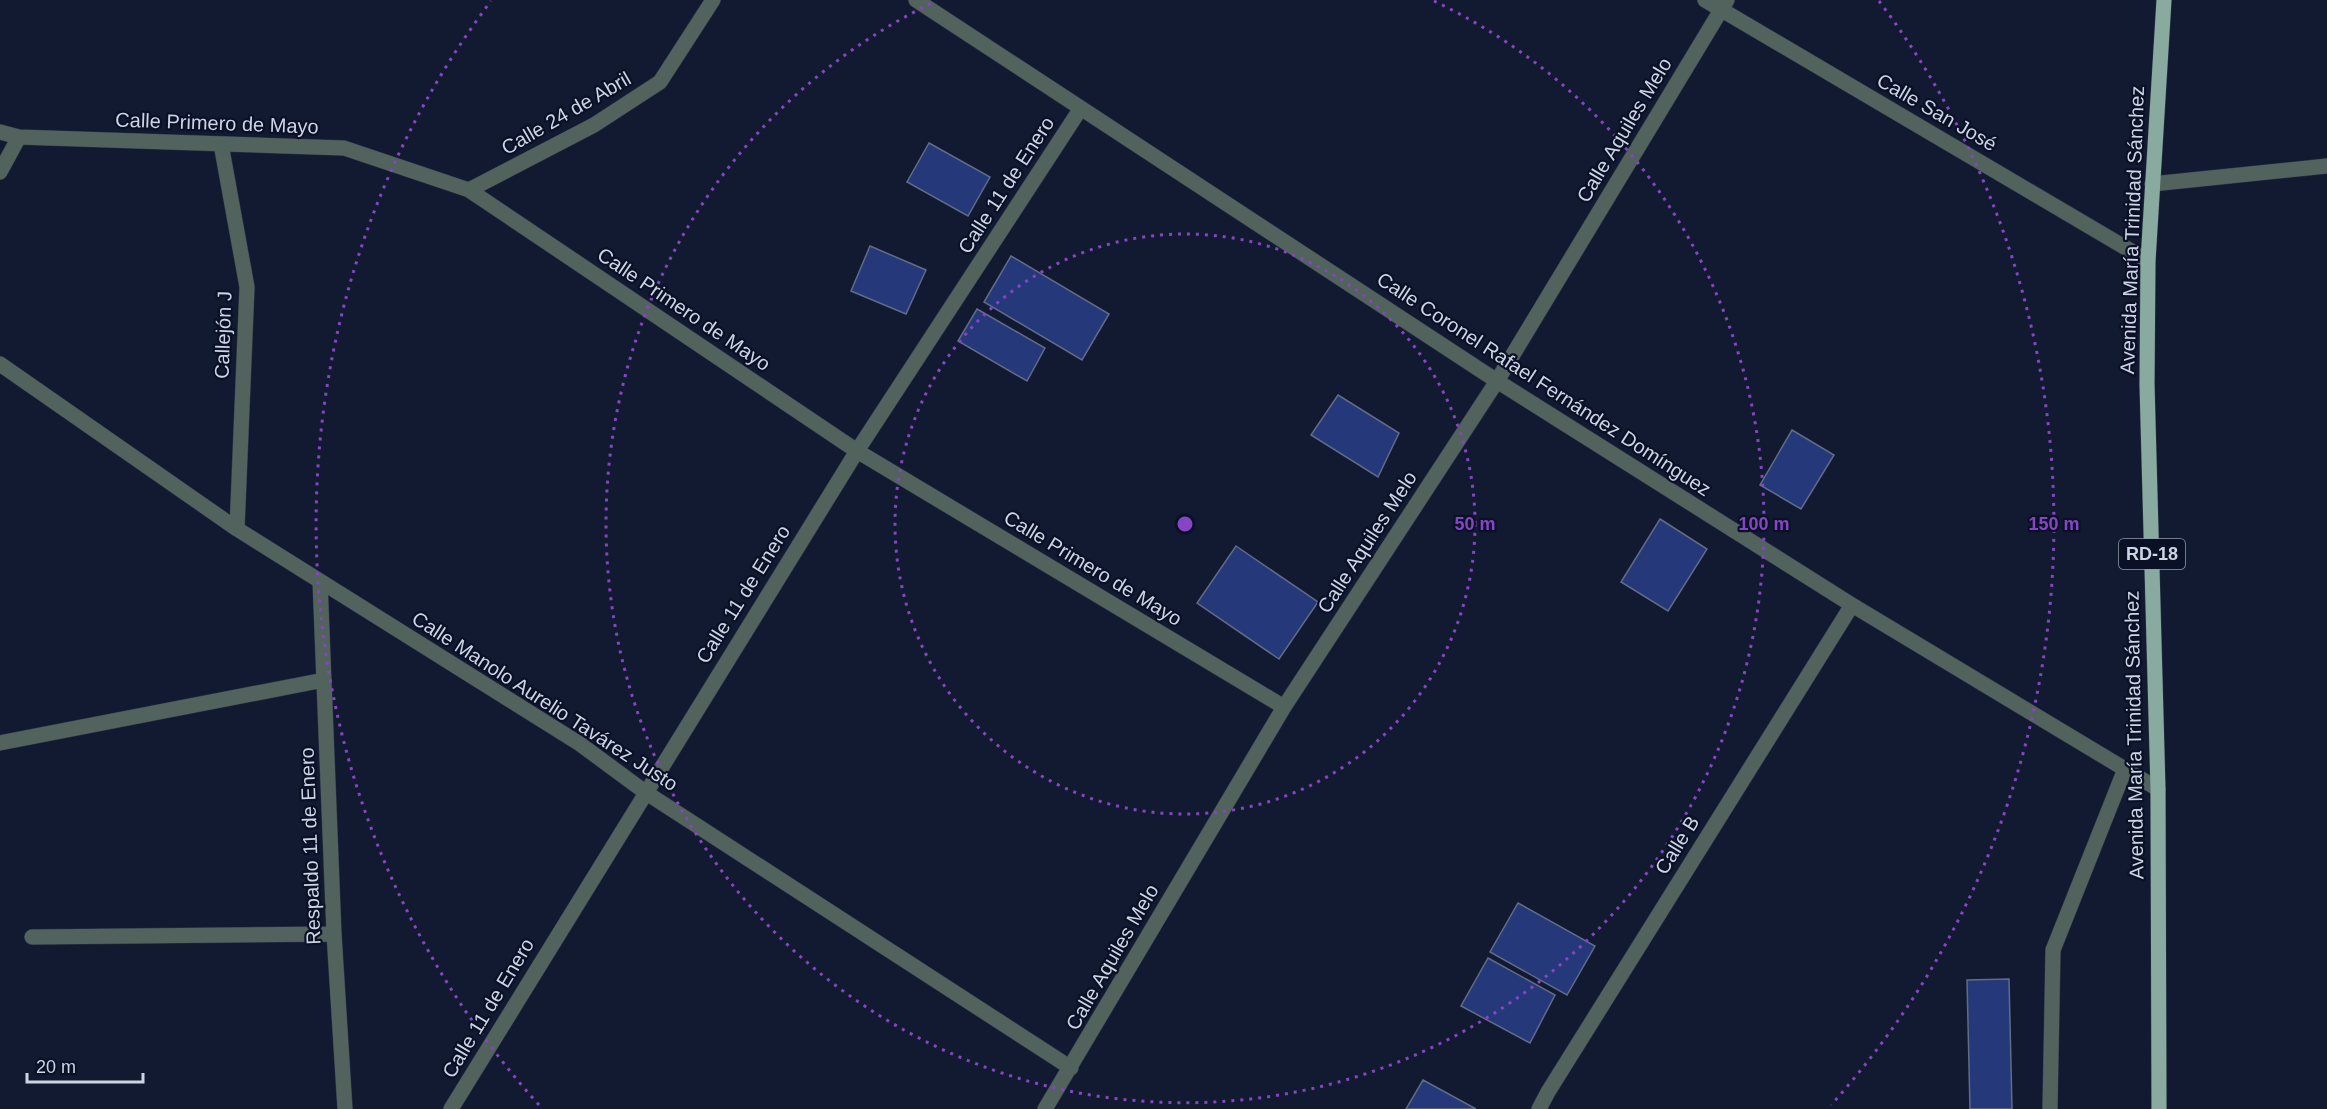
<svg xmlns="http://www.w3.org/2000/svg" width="2327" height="1109" viewBox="0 0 2327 1109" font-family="Helvetica,sans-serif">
	<rect width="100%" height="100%" fill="#121a31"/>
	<path fill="#25387a" stroke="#606c88" stroke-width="1.5" d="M929,143l61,34 -22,39 -61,-34z
		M870,246l56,24 -20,44 -55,-23z
		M1011,256l98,58 -27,46 -98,-58z
		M977,309l68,39 -18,33 -69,-40z
		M1338,395l61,38 -21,44 -67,-42z
		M1792,430l42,25 -33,54 -41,-24z
		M1660,519l47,30 -39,62 -47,-29z
		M1236,546l82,56 -39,57 -82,-56z
		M1518,903l77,43 -28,49 -77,-43z
		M1488,958l67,37 -25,48 -69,-37z
		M2009,979l3,130h-42l-3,-129z
		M1423,1080l53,29h-70z"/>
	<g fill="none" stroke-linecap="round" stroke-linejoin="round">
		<g stroke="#2c344a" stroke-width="16">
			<path id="minor" d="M916,0l581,381 355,224 306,184
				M1705,0l443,261
				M0,132l19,5 325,11 125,42 388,261 427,256
				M221,144l26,143 -10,242
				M0,172l19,-35
				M2152,184l175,-18
				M469,190l125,-65 66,-43 53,-82
				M0,364l237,165 343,215 65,48 426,276
				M320,581l14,353 11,175
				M0,743l324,-63
				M32,937l302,-3
				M451,1109l406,-658 224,-343
				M1045,1109l239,-402 213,-326 230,-381
				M1539,1109l9,-17 304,-487
				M2050,1109l3,-159 72,-181"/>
		</g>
		<g stroke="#2c344a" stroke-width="16">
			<path id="major" d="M2159,1109l-1,-320 -11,-405 1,-123 16,-261"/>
		</g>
		<use href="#minor" stroke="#52625c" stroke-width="15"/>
		<use href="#major" stroke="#89aa9f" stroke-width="15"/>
	</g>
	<g fill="none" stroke="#8745c5" stroke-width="3" stroke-dasharray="3 6">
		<circle cx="1185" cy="524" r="290"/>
		<path d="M1434 1A579 579 0 1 1 936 1"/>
		<path d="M539 1105A869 869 0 0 1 491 1M1879 1A869 869 0 0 1 1831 1105"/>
	</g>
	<g text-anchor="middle" stroke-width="4.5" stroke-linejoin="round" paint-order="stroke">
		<rect fill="#0a1127" stroke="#929aab" stroke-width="1.5" x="2119" y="539" width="66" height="30" rx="4.5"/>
		<g font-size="18" font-weight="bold" fill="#cdd4e4">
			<text x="2152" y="560">RD-18</text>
		</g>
		<g font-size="20" fill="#cdd4e4" stroke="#0a1127">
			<text transform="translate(1937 112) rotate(30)" y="7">Calle San José</text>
			<text transform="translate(566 113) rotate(-30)" y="7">Calle 24 de Abril</text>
			<text transform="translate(217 123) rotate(2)" y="7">Calle Primero de Mayo</text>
			<text transform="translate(1624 130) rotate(-59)" y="7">Calle Aquiles Melo</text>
			<text transform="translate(1006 185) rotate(-57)" y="7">Calle 11 de Enero</text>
			<text transform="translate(2132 230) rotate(-88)" y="7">Avenida María Trinidad Sánchez</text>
			<text transform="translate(684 309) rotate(34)" y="7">Calle Primero de Mayo</text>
			<text transform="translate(223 335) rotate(-88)" y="7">Callejón J</text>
			<text transform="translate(1544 384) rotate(33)" y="7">Calle Coronel Rafael Fernández Domínguez</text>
			<text transform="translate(1367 542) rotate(-57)" y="7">Calle Aquiles Melo</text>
			<text transform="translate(1093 568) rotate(31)" y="7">Calle Primero de Mayo</text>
			<text transform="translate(743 594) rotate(-58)" y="7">Calle 11 de Enero</text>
			<text transform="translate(545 701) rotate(33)" y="7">Calle Manolo Aurelio Tavárez Justo</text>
			<text transform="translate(2134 735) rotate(-91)" y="7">Avenida María Trinidad Sánchez</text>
			<text transform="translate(1677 845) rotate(-58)" y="7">Calle B</text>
			<text transform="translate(310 846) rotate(-92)" y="7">Respaldo 11 de Enero</text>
			<text transform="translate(1112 957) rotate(-60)" y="7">Calle Aquiles Melo</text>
			<text transform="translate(488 1008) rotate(-59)" y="7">Calle 11 de Enero</text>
		</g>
	</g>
	<circle cx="1185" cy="524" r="9" fill="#8745c5" stroke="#0a1127" stroke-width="3"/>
	<g font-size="18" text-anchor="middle" font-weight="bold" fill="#8745c5" stroke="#0a1127" stroke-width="4.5" stroke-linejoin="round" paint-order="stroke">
		<text x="1475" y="530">50 m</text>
		<text x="1764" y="530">100 m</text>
		<text x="2054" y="530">150 m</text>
	</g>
	<path d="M27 1073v9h116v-9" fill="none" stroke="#cdd4e4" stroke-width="3"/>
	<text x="36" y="1073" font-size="18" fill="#cdd4e4" stroke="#0a1127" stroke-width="4.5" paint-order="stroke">20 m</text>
</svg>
